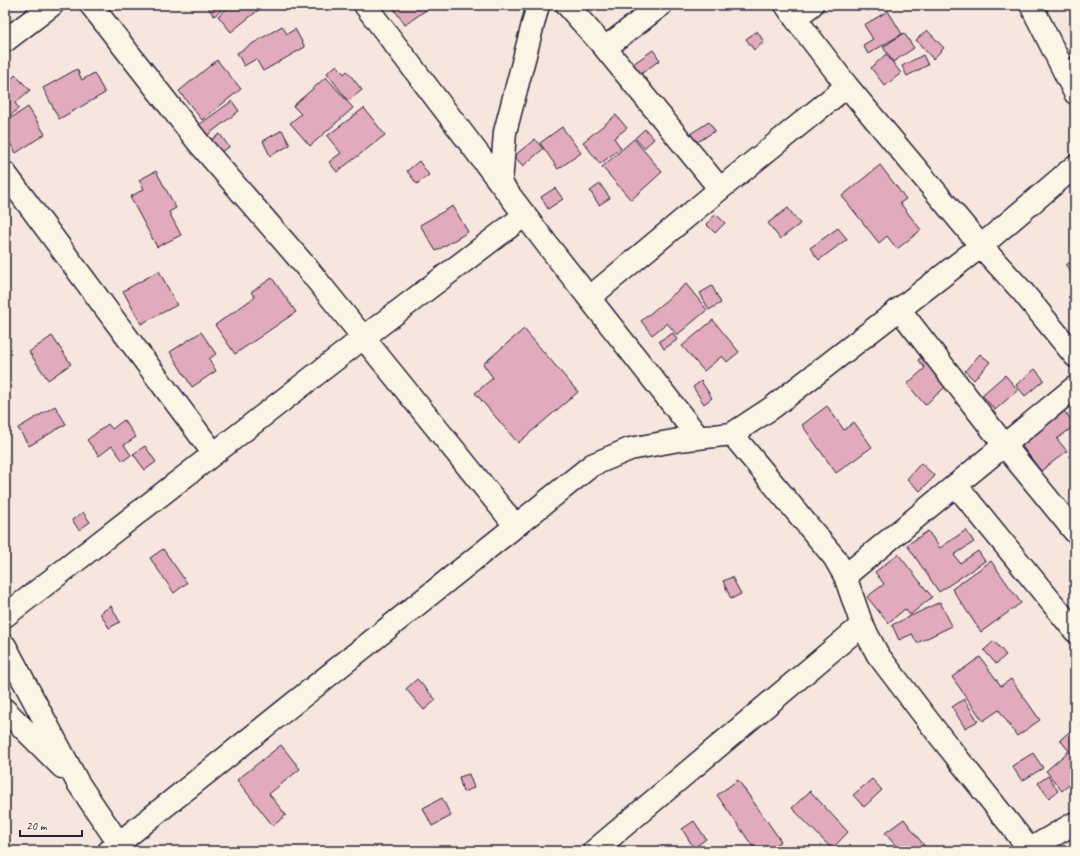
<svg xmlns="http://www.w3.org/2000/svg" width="1080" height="856" viewBox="0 0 1080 856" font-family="Caveat,sans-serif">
	<rect width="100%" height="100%" fill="#f7e6dd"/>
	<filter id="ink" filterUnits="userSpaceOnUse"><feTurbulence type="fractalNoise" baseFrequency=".025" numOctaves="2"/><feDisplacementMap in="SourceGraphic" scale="8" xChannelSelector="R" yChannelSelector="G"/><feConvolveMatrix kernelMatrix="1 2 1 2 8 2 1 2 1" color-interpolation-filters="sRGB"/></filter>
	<g filter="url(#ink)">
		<path fill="#e2aabd" stroke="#22223b" d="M209,5h19l-14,11 -7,-10z
			M232,5h27l2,3 -30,24 -13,-16z
			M391,5h42l-28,20z
			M863,5h12l-7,6z
			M888,11l14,23 -34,20 -5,-9 10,-6 -9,-14z
			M282,26l5,8 8,-5 10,18 -42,24 -7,-12 -12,7 -7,-13z
			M927,30l17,18 -11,11 -17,-19z
			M757,31l7,11 -10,8 -8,-11z
			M904,33l10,15 -21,14 -10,-15z
			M653,50l7,10 -29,21 -8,-10z
			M886,54l15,19 -16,13 -14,-18z
			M923,55l5,10 -21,11 -5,-10z
			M1075,55v15l-9,-10z
			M217,60l24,29 -39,31 -23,-29z
			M337,65l7,9 3,-3 15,19 -14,11 -21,-28z
			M77,69l5,11 12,-7 11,20 -46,26 -16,-31z
			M15,75l15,15 -15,13 4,5 -14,13v-36z
			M326,77l27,31 -43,38 -20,-23 11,-9 -8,-8z
			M232,101l7,10 -38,29 -8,-11z
			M28,107l17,27 -29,19 -11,-18v-13z
			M364,108l21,27 -48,37 -8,-10 12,-9 -14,-17z
			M616,115l11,13 -13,10 7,10 -21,16 -17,-22z
			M709,122l6,9 -19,12 -6,-9z
			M562,127l19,26 -23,16 -18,-26z
			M645,129l9,10 -10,9 -9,-10z
			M282,130l8,15 -20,11 -7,-15z
			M220,134l9,13 -13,8 -8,-13z
			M535,139l8,10 -20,17 -9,-10z
			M634,139l28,33 -31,28 -29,-33z
			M419,161l10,14 -12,9 -10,-13z
			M880,165l26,34 -6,4 21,27 -24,19 -10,-13 -8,7 -37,-47z
			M156,171l20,37 -7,4 12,23 -24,12 -27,-50 14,-8 -5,-9z
			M600,184l10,14 -11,7 -9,-14z
			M555,188l8,11 -15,10 -7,-12z
			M453,206l15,26 -32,19 -16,-26z
			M788,208l12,16 -20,15 -12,-16z
			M716,214l9,9 -10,10 -9,-9z
			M838,228l9,11 -28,21 -9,-12z
			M1075,259v15l-2,2 -7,-11z
			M159,271l18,34 -36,19 -18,-33z
			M272,278l24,34 -61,42 -20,-29 40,-28 -4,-5z
			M686,284l21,26 -30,25 -10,-12 -15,12 -11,-14z
			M712,286l9,17 -12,7 -9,-17z
			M1075,292v14l-7,-9z
			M713,320l26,32 -12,10 -5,-6 -18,15 -22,-25z
			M524,329l54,63 -60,51 -43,-50 18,-15 -10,-14z
			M201,332l15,22 -7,5 7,12 -24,16 -22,-35z
			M673,333l4,7 -13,9 -5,-8z
			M52,336l19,28 -23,16 -19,-28z
			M934,346l25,29 -34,30 -18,-21 18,-16 -7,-8z
			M980,354l10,8 -16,18 -9,-9z
			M1035,369l9,11 -19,16 -9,-11z
			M1005,375l13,15 -23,20 -13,-15z
			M701,381l11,17 -8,6 -11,-17z
			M55,406l11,18 -37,22 -11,-18z
			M827,406l17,24 10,-8 18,25 -36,26 -34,-48z
			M1061,407l14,18 -18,14 10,12 -26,20 -23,-30z
			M124,420l12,17 -12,8 7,10 -8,6 -11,-15 -13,10 -12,-16 21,-16 4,5z
			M145,446l11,16 -11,8 -12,-16z
			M921,463l14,13 -15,15 -13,-12z
			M83,512l7,10 -11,8 -7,-10z
			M966,530l8,12 -20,13 6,8 18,-12 7,10 -46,31 -32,-47 21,-14 12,17z
			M163,549l24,34 -13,10 -24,-35z
			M898,554l34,43 -22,18 -5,-6 -17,14 -21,-26 17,-13 -9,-12z
			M991,561l30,42 -40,29 -29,-43z
			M732,577l9,17 -10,5 -8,-18z
			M940,602l12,24 -35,17 -5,-9 -13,6 -7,-15z
			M111,606l9,16 -11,6 -9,-15z
			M994,641l12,14 -10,9 -12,-14z
			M980,657l21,29 10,-7 29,41 -23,16 -18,-26 -16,11 -31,-44z
			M417,679l19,21 -12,10 -18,-21z
			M964,699l14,22 -13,7 -13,-21z
			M1075,727v53l-13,11 -16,-20 23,-20 -9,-11z
			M281,745l19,24 -31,25 17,21 -13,11 -36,-46z
			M1033,753l10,15 -21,13 -10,-15z
			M469,774l5,14 -11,4 -4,-15z
			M1048,776l10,15 -9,7 -11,-15z
			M872,779l10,11 -18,17 -11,-12z
			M738,780l43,61 -14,10h-11l-39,-56z
			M810,791l38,41 -16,17 -40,-41z
			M442,798l9,18 -19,10 -9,-18z
			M904,819l21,28 -6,4h-19l-15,-18z
			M694,821l12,18 -12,9 -12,-19z"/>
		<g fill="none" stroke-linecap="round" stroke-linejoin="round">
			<g stroke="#22223b" stroke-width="25">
				<path id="minor" d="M91,5l107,137 109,126 208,257
					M365,5l184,242 150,191
					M567,5l38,43 115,141
					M786,5l9,13 52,68 134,160 41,45 53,65
					M1031,5l44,88
					M795,18l17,-13
					M5,41l47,-36
					M605,48l56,-43
					M5,173l209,281
					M501,184l4,-52 33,-127
					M589,298l131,-109 127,-103
					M899,309l106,137 70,86
					M732,434l102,123 11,19 17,49 16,30 58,76 95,120
					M956,485l119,146
					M845,576l230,-189
					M5,616l358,-278 162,-123
					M5,646l73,137 46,68
					M5,710l57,57
					M1030,849l45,-26
					M109,851l483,-386 38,-16 49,-9 53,-6 41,-27 208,-161 94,-80
					M594,851l268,-226"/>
			</g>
			<use href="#minor" stroke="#fcf5e5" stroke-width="22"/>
		</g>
	</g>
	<rect width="1080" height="856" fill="none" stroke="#fcf5e5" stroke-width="20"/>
	<rect x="10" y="10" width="1060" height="836" fill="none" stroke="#22223b" stroke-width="1.5" filter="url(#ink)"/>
	<path d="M20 830v6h62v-6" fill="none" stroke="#22223b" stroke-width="2"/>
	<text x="26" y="830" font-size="12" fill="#22223b" stroke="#fcf5e5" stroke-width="3" paint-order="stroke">20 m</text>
</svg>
